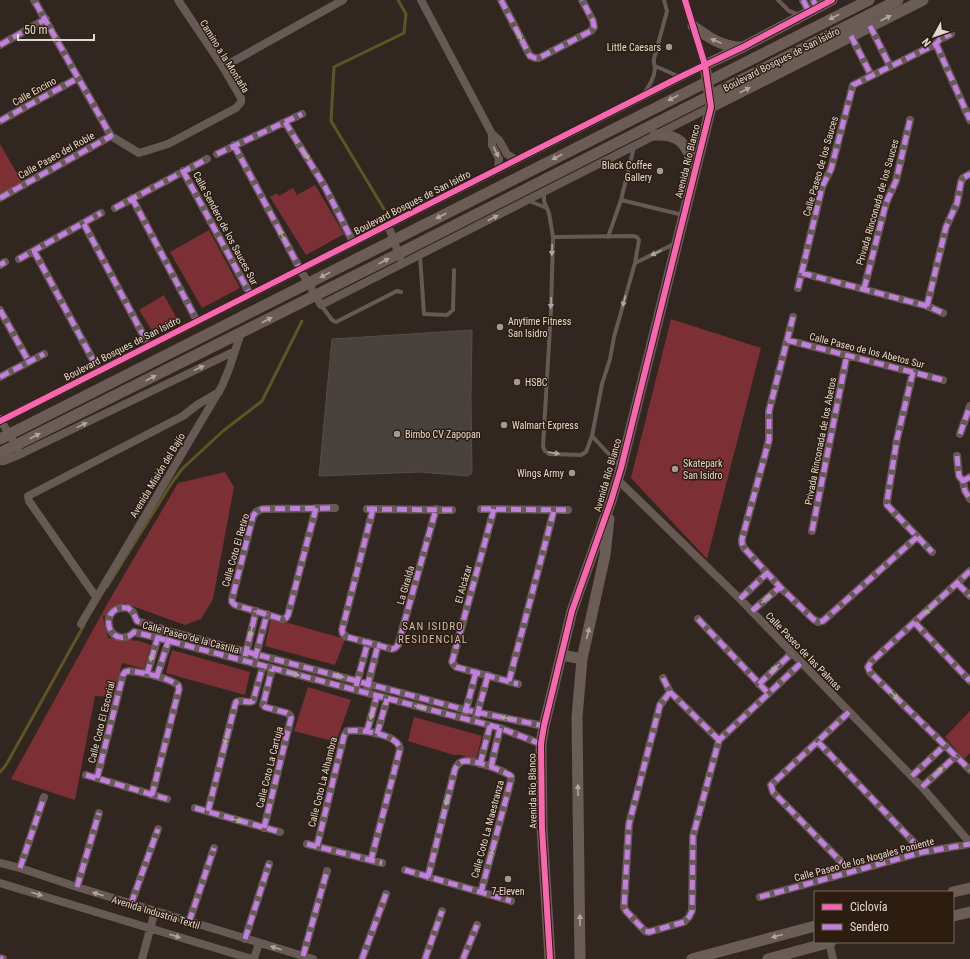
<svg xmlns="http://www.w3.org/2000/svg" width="970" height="959" viewBox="0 0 970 959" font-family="'Roboto Condensed',sans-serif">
	<rect width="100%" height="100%" fill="#312720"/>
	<path fill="#7d2f36" d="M0,144l23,40 -23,12z
		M315,185l29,49 -38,21 -36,-58 7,-4 2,3 14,-8 4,7z
		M209,230l31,58 -38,20 -32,-56z
		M164,295l14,26 -25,11 -14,-22z
		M671,319l90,29 -54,211 -76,-81z
		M225,472l9,15 -21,112 -12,20 -16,6 -61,-22 -21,14 5,21 31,3 12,4 -7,24 -22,-6 -9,34 -18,-1 -20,104 -64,-21 99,-180 68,-116z
		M271,618l74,21 -10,26 -70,-19z
		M172,650l78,22 -5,23 -79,-22z
		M308,687l43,13 -15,42 -42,-11z
		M970,711v42l-6,6 -19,-22z
		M414,717l68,19 -6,24 -15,-5h-7l-46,-14z"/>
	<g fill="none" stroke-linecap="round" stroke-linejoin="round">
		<path stroke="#5e5424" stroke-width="3" d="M384,209l-53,-88 3,-54 70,-34 2,-19 -8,-14
			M107,587l64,-103 11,-15 41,-38 39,-30 40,-80
			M0,772l6,-7 78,-140"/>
	</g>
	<path fill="#49423c" stroke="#544c45" d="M472,330l-1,67 1,76 -4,3 -48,-4 -101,4 13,-137z"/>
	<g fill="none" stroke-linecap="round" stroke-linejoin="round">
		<path stroke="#675a55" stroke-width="4" d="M778,0l11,11 11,4
			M655,66l25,11
			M643,95c6,-9 11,-16 12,-26 0,-4 -2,-6 -1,-10l13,-48 -3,-11
			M544,192v9l5,12 4,24 -2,73 -8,137 2,4 4,3 32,1 5,-3 6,-16 10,-52 8,-25 4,-22 21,-74 4,-23 -2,-3 -4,-1 -80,1
			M621,200l62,15
			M529,201l18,7
			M608,237l13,-37 13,-53
			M420,256l4,58 23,1 6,-5 1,-40
			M635,263l39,-19
			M321,305l11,15 4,2 61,-31 4,1
			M592,436l28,30"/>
		<path stroke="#675a55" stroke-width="8" d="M34,0l77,136 28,17 29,-9 68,-36 5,-6v-4l-18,-31 -45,-67
			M421,0l71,134 7,6 8,14 9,6
			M501,0l29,56 5,2h4l52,-27 3,-4 -1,-6 -11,-21
			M803,0l6,12
			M813,0l4,8
			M870,26l20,40
			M851,36l20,39
			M936,44l34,76
			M0,45l46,-26
			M223,67l120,-67
			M0,121l78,-43
			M285,122l40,65 28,55
			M492,134v11l7,14 -1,10
			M234,145l66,124 21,36 390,-198
			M217,154l85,-40
			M183,171l67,123
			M0,198l111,-62
			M132,198l65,123
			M115,208l92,-49
			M84,224l65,122
			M388,225l12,33
			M34,251l65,120
			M19,259l82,-46
			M0,265l5,-3
			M802,273l125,33 16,7
			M798,288l24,-101 9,-18 22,-84 83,-41 4,-5 11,-5
			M864,289l22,-86 10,-22 14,-61
			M927,306l19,-79 11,-24 4,-21 2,-4 7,-4
			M0,310l29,52
			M793,317l-24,94v29l-27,99v4l2,5 36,39 33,32 5,3 5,-1 94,-84
			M787,340l156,40
			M913,372l-16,67 -10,62v4l45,47
			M0,377l44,-23
			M0,419l18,30
			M0,421l705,-356 -20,-65
			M960,434l10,-28
			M957,456l2,20 4,5
			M0,461h4l17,-7 214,-103
			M970,477l-7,4 2,10 5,8
			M618,480l122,119 182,188 48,56
			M316,508l-28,107 -2,3 -4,1 -47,-14 -3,-3v-3l21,-83 3,-4 6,-3 73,-1
			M367,509l85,1
			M373,509l-31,121 1,4 4,3 45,12 3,-1 3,-3 38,-136
			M481,509l87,1
			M494,509l-42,153 4,5 62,17
			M812,531l35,-176
			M970,571l-99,91 -3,5 2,5 100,98
			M958,584l12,12
			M96,597l-67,-96 -1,-5 155,-80 14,-11 22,-13
			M740,599l27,-26
			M752,611l28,-24
			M698,619l70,74
			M915,623l55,58
			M81,624l141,-238 7,-17 12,-36
			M245,657l11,-46
			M255,659l12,-45
			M147,674l12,-40
			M157,676l13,-39
			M663,678l7,14 49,48
			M509,681l45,-171
			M759,684l33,-31
			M356,686l12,-44
			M367,689l11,-44
			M670,692l-10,13 -31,119 -5,83 2,4 19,20 4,1 35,-10 5,-5 3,-6 1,-75 26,-96 82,-77
			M849,712l-78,73 2,7 78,80
			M465,714l11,-42
			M476,717l12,-42
			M367,731l10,-35
			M377,734l10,-35
			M818,742l105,110
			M541,744l-41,-16 -342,-90 -24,-6c-2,2 -5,5 -8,5 -21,5 -26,-33 2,-29l5,4 4,9 35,11 294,78 78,16
			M480,764l10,-38
			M491,767l9,-39
			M86,775l81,24
			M912,776l33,-31
			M97,778l26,-103 2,-3 4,-1c16,2 35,5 49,14l1,4 -27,106
			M922,787l34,-31
			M195,808l85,24
			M208,811l27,-106 1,-3c6,-3 12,2 17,-1l10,-35
			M264,828l27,-110 -1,-3 -3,-2 -22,-6 -2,-2 9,-36
			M307,844l75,19
			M317,846l27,-110 3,-5c13,-2 51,3 53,18l-29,111
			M0,863l20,5 57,19 236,72
			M20,868l24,-71
			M405,870l106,31
			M428,877l27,-108c2,-4 5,-8 10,-8 10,-1 37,9 46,15v4l-30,112
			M0,883l252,76
			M77,887l22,-74
			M760,897l163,-45 47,-8
			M131,904l27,-75
			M189,922l25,-74
			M245,939l24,-75
			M829,942l4,17
			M303,956l24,-85
			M0,958l3,1
			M142,959l13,-48
			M254,959l5,-16
			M362,959l24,-65
			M425,959l17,-48
			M463,959l14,-34"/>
		<path stroke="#6c5c56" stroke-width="11" d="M693,26c15,11 30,22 50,21
			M711,107l212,-107
			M655,135c26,-1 30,9 40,31
			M0,439l869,-439
			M0,453l398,-199 500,-254
			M562,655l20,4
			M953,892l17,-4
			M953,916l17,-4
			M550,959l-8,-131 -1,-84 3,-18 28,-115 39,-110 10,-33 90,-361 -6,-42 38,-18 89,-47
			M580,959l-3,-242 5,-58 23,-104 4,-36
			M692,959l123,-33
			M768,959l63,-17"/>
		<path stroke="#c07fdc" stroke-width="5" stroke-dasharray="10 5" stroke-linecap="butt" d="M501,0l29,56 5,2h4l52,-27 3,-4 -1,-6 -11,-21
			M803,0l6,12
			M813,0l4,8
			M870,26l20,40
			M851,36l20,39
			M936,44l34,76
			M0,45l46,-26
			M0,121l78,-43
			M285,122l40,65 28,55
			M234,145l66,124
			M217,154l85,-40
			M183,171l67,123
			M0,198l111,-62 -77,-136
			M132,198l65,123
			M115,208l92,-49
			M84,224l65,122
			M34,251l65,120
			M19,259l82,-46
			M0,265l5,-3
			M802,273l125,33 16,7
			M798,288l24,-101 9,-18 22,-84 83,-41 4,-5 11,-5
			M864,289l22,-86 10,-22 14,-61
			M927,306l19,-79 11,-24 4,-21 2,-4 7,-4
			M0,310l29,52
			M793,317l-24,94v29l-27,99v4l2,5 36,39 33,32 5,3 5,-1 94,-84
			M787,340l156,40
			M913,372l-16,67 -10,62v4l45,47
			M0,377l44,-23
			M960,434l10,-28
			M957,456l2,20 4,5
			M970,477l-7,4 2,10 5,8
			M316,508l-28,107 -2,3 -4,1 -47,-14 -3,-3v-3l21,-83 3,-4 6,-3 73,-1
			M367,509l85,1
			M373,509l-31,121 1,4 4,3 45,12 3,-1 3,-3 38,-136
			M481,509l87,1
			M494,509l-42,153 4,5 62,17
			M812,531l35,-176
			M970,571l-99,91 -3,5 2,5 100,98
			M958,584l12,12
			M740,599l27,-26
			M752,611l28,-24
			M698,619l70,74
			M915,623l55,58
			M245,656l11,-45
			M255,658l12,-44
			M147,674l12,-41
			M157,676l12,-38
			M663,678l7,14 49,48
			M509,681l45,-171
			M759,684l33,-31
			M356,686l12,-44
			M367,687l11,-42
			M670,692l-10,13 -31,119 -5,83 2,4 19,20 4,1 35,-10 5,-5 3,-6 1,-75 26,-96 82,-77
			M849,712l-78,73 2,7 78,80
			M465,713l11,-41
			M477,716l11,-41
			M367,731l10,-35
			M377,734l10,-35
			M818,742l105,110
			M541,744l-41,-16 -342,-90 -24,-6c-2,2 -5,5 -8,5 -21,5 -26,-33 2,-29l5,4 4,9 35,11 294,78 78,16
			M480,764l10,-38
			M491,767l9,-39
			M86,775l81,24
			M912,776l33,-31
			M97,778l26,-103 2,-3 4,-1c16,2 35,5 49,14l1,4 -27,106
			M922,787l34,-31
			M195,808l85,24
			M208,811l27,-106 1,-3c6,-3 12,2 17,-1l10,-35
			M264,828l27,-110 -1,-3 -3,-2 -22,-6 -2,-2 9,-36
			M307,844l75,19
			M317,846l27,-110 3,-5c13,-2 51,3 53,18l-29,111
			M20,868l24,-71
			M405,870l106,31
			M428,877l27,-108c2,-4 5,-8 10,-8 10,-1 37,9 46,15v4l-30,112
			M77,887l22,-74
			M760,897l163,-45 47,-8
			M131,904l27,-75
			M189,922l25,-74
			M245,939l24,-75
			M303,956l24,-85
			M0,958l3,1
			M362,959l24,-65
			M425,959l17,-48
			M463,959l14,-34"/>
		<g stroke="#2d1d10" stroke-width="8">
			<path id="cycleway" d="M0,421l680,-344 63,-30 89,-47
				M550,959l-8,-131 -1,-84 3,-18 28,-115 39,-110 10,-33 90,-361 -6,-42 -20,-65"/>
		</g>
		<use href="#cycleway" stroke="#f766af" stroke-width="6"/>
	</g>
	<defs><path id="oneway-solid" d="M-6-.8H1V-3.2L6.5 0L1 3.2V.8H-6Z"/></defs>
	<g fill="#b3a69f">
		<use href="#oneway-solid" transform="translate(834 17) rotate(153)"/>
		<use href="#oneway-solid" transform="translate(886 18) rotate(-27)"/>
		<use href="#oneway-solid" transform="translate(716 41) rotate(-157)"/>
		<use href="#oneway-solid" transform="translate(745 90) rotate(-27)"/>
		<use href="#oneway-solid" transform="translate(673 98) rotate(153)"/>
		<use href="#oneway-solid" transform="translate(557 157) rotate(153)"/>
		<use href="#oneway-solid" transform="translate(441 216) rotate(153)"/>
		<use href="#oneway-solid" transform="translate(384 261) rotate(-27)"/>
		<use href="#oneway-solid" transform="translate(325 275) rotate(153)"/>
		<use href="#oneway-solid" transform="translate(267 320) rotate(-27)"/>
		<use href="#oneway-solid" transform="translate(151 378) rotate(-27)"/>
		<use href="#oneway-solid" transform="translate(35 436) rotate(-27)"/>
		<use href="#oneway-solid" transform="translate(588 633) rotate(-77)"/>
		<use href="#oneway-solid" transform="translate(578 790) rotate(-91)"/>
		<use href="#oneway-solid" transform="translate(580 920) rotate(-91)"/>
		<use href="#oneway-solid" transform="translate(777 936) rotate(165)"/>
	</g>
	<g fill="#b1a69f">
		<use href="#oneway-solid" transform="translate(519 35) rotate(63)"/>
		<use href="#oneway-solid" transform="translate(496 152) rotate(64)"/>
		<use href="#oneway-solid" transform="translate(306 155) rotate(59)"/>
		<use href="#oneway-solid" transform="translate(493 218) rotate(-27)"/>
		<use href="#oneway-solid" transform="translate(282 235) rotate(-118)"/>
		<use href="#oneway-solid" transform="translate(552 250) rotate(92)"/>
		<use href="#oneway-solid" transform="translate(656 253) rotate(154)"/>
		<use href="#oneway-solid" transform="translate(624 301) rotate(105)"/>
		<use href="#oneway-solid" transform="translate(551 303) rotate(92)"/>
		<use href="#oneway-solid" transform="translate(199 368) rotate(-26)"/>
		<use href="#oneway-solid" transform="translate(82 425) rotate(-26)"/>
		<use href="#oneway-solid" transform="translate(554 453) rotate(9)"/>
		<use href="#oneway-solid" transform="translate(766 599) rotate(-40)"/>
		<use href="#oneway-solid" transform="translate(929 610) rotate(138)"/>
		<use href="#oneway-solid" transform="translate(251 632) rotate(104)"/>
		<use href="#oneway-solid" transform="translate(152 656) rotate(106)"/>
		<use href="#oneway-solid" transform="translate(775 668) rotate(136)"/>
		<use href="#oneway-solid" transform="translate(294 674) rotate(15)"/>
		<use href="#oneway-solid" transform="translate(339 676) rotate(-163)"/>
		<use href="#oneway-solid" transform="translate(894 695) rotate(44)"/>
		<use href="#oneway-solid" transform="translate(420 707) rotate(15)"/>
		<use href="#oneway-solid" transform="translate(372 714) rotate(106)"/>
		<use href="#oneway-solid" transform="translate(506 718) rotate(-168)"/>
		<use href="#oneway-solid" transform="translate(226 739) rotate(104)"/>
		<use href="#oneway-solid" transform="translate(939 771) rotate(-43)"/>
		<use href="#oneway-solid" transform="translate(447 800) rotate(104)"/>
		<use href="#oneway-solid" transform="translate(236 820) rotate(16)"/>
		<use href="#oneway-solid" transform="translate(491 855) rotate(-75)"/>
		<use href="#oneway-solid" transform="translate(37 894) rotate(17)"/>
		<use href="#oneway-solid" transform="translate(98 894) rotate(-163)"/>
		<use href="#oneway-solid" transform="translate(175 936) rotate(17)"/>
		<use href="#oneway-solid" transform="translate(276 948) rotate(-163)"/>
	</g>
	<g fill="#a59a92" stroke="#2d1d10" stroke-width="1.5">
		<circle cx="669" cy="47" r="4"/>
		<circle cx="660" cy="171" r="4"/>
		<circle cx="500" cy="327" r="4"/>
		<circle cx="517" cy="382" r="4"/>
		<circle cx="504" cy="425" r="4"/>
		<circle cx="397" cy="434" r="4"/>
		<circle cx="675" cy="469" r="4"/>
		<circle cx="572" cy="473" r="4"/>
		<circle cx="508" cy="879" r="4"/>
	</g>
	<g text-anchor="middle" stroke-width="3" stroke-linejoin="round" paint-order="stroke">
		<g font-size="10" fill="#e3d8d0" stroke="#2d1d10" text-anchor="start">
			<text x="661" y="51" text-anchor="end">Little Caesars</text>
			<text x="652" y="169" text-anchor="end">Black Coffee<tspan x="652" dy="12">Gallery</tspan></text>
			<text x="508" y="325">Anytime Fitness<tspan x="508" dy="12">San Isidro</tspan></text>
			<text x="525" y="386">HSBC</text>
			<text x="512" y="429">Walmart Express</text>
			<text x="405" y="438">Bimbo CV Zapopan</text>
			<text x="683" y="467">Skatepark<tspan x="683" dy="12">San Isidro</tspan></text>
			<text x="564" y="477" text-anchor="end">Wings Army</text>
			<text x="508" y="895" text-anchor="middle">7-Eleven</text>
		</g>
		<g font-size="10" fill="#e3d8d0" stroke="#2d1d10">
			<text transform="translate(225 56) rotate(58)" y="4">Camino a la Montaña</text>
			<text transform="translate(781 59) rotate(-27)" y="4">Boulevard Bosques de San Isidro</text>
			<text transform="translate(34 91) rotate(-29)" y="4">Calle Encino</text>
			<text transform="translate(56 155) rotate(-29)" y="4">Calle Paseo del Roble</text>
			<text transform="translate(687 161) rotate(-76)" y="4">Avenida Río Blanco</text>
			<text transform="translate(820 166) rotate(-74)" y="4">Calle Paseo de los Sauces</text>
			<text transform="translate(412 202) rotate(-27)" y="4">Boulevard Bosques de San Isidro</text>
			<text transform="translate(877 202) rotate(-74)" y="4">Privada Rinconada de los Sauces</text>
			<text transform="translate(226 228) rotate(62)" y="4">Calle Sendero de los Sauces Sur</text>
			<text transform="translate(122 348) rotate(-27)" y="4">Boulevard Bosques de San Isidro</text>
			<text transform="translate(867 350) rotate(14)" y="4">Calle Paseo de los Abetos Sur</text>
			<text transform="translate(820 441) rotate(-79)" y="4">Privada Rinconada de los Abetos</text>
			<text transform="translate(157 475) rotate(-59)" y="4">Avenida Misión del Bajío</text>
			<text transform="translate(607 475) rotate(-74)" y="4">Avenida Río Blanco</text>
			<text transform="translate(235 550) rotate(-74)" y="4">Calle Coto El Retiro</text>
			<text transform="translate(463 584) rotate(-75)" y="4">El Alcázar</text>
			<text transform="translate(405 585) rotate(-74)" y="4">La Giralda</text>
			<text transform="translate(191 637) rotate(15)" y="4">Calle Paseo de la Castilla</text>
			<text transform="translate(804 651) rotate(46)" y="4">Calle Paseo de las Palmas</text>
			<text transform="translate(101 722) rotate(-76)" y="4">Calle Coto El Escorial</text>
			<text transform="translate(269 767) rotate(-76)" y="4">Calle Coto La Cartuja</text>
			<text transform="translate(322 782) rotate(-76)" y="4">Calle Coto La Alhambra</text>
			<text transform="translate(532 791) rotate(-91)" y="4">Avenida Río Blanco</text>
			<text transform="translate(487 829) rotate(-75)" y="4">Calle Coto La Maestranza</text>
			<text transform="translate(864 859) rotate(-15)" y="4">Calle Paseo de los Nogales Poniente</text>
			<text transform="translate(156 912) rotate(17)" y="4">Avenida Industria Textil</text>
		</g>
		<g font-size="11" letter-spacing="1" fill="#d3bdad" stroke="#2d1d10">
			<text x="433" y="630">SAN ISIDRO<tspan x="433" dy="13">RESIDENCIAL</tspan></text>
		</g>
	</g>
	<rect x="814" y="891" width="140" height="52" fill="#2d1d10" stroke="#76685d"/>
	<rect x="822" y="904" width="20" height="6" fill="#f766af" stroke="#76685d"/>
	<text x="850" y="911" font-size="12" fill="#e3d8d0">Ciclovía</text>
	<rect x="822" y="924" width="20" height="6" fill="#c07fdc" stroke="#76685d"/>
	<text x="850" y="931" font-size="12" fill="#e3d8d0">Sendero</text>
	<g transform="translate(934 36) rotate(230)" stroke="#2d1d10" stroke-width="3" paint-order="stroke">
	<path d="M0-3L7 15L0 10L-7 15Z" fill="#e3d8d0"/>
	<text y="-6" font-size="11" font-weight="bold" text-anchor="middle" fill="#e3d8d0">N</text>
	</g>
	<path d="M18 34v6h76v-6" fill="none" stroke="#e3d8d0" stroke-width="2"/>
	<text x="24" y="34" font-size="12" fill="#e3d8d0" stroke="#2d1d10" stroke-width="3" paint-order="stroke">50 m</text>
</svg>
